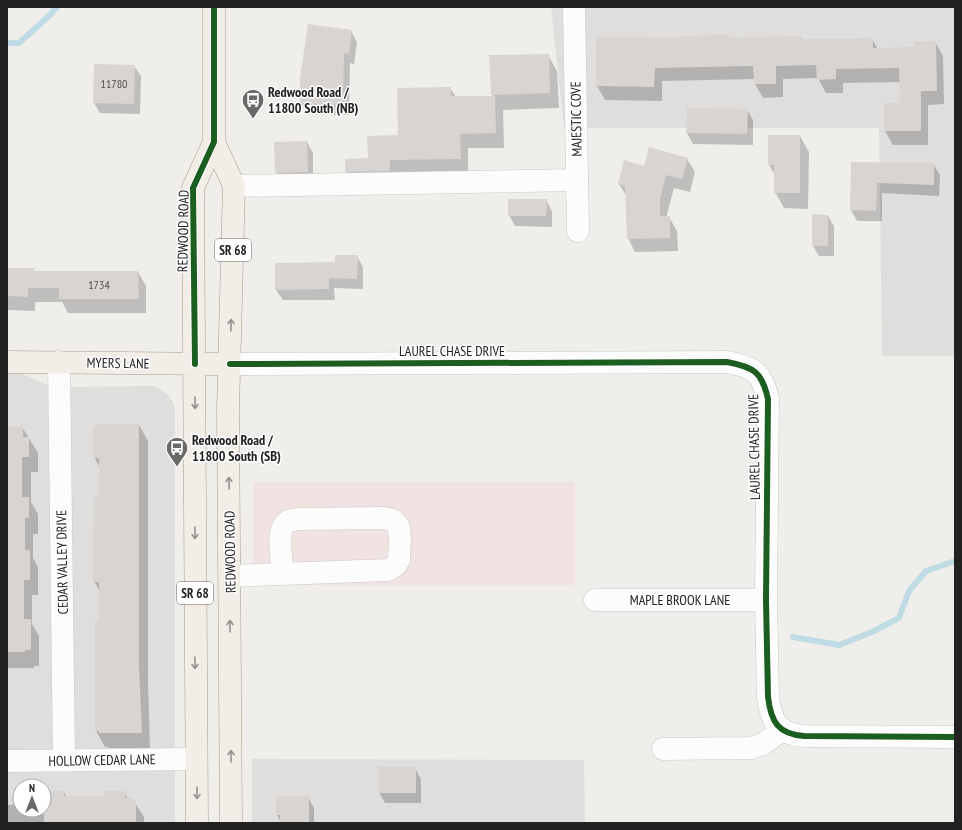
<svg xmlns="http://www.w3.org/2000/svg" width="962" height="830" viewBox="0 0 962 830" font-family="'PT Sans Narrow',sans-serif">
	<rect width="100%" height="100%" fill="#f0eeeb"/>
	<path fill="#dfdedc" fill-rule="evenodd" d="M551,7h404v349h-73l-3,-228h-315z
		M7,373h13l32,14 102,-1 5,2 8,6 6,8 2,8v413h-168zM20,786h24v24h-24z
		M252,759l332,1 1,63h-333z"/>
	<path fill="#f1e3e1" d="M253,482h322v103h-322z"/>
	<path fill="#0003" d="M351,31l6,11 -3,22 -4,-1 -1,52 -42,-1 -6,-11z
		M728,36l2,3 71,-2 1,3 70,-1 6,10 37,-1 20,-6 8,14 1,48 -16,1v40h-35l-8,-14v-27h16l-1,-22 -57,1v10h-17l-8,-15 -35,1v18l-20,1 -8,-14 -1,-5 -92,2v20l-57,-1 -8,-14v-48l83,1z
		M548,55l9,16 2,37 -56,2 1,38h-36v25l-113,13 -9,-15 23,-12 30,-23 51,-48 6,9h37l-1,-3z
		M134,66l7,10 -1,38 -40,-1 -6,-10z
		M688,109l59,1 6,10v25l-60,-1 -6,-11z
		M800,136l9,16 -1,57 -24,-1 -9,-16v-17l-6,-10z
		M307,142l6,11v30h-31l-6,-11z
		M687,159l8,13 -5,20 -16,-4 -7,26v3h2l8,14 1,20 -43,1 -7,-14 -1,-41 -8,-13 25,-17z
		M852,163l81,1 7,11 -1,21 -57,-3v28h-25l-6,-11z
		M546,200l6,11v16l-37,-1 -6,-11z
		M828,216l6,10v30h-15l-6,-10z
		M357,256l6,11v22l-29,-1 1,12h-52l-7,-10 60,-27z
		M7,269h26l2,3h103l8,14v27h-78l-6,-11h-27v9l-28,-1z
		M139,425l9,16v242l2,65h-41l-1,-1h-3l-9,-16 4,-139 -6,-11 6,-83v-30l-6,-11z
		M7,427h15l16,26v19h-7v30l7,12v20h-5v24l5,9v28h-6v29l7,12v30h-5v2h-27z
		M415,768l6,11v24h-36l-6,-11z
		M64,792l2,4h39l19,-4 4,7h4l3,4 9,14v6h-137v-18l13,-1v6h24z
		M308,797l6,11v15h-33l-4,-8z"/>
	<g fill="none" stroke-linecap="round" stroke-linejoin="round">
		<path stroke="#bfdbe3" stroke-width="6" d="M7,43h12l31,-28 7,-8
			M793,637l46,8 33,-13 27,-14 10,-27 17,-20 29,-10"/>
	</g>
	<path fill="#d7d4d2" d="M308,24l44,6 -3,24 -5,-1 -1,52 -43,-2v-25z
		M729,35v3l72,-2v3l72,-1v10l41,-1v-5l22,-1 1,50h-16v40h-37v-28h16l-1,-35 -63,1v10l-19,1 -1,-15 -40,1v18h-22l-1,-18 -98,2 -1,19 -58,-1v-49l83,1v-2z
		M549,54l1,39 -59,2 -2,-40z
		M94,64l41,1 -1,39 -41,-1z
		M451,87v9h44l1,37 -36,1 1,25 -71,1v11l-45,1v-13l23,-1 -1,-22 31,-1 -1,-47z
		M687,108l61,1 -1,25 -61,-1z
		M768,135h32v58h-26v-28h-6z
		M307,141l1,31 -33,1 -1,-31z
		M649,147l39,11 -6,21 -16,-4 -6,24v17h10v22l-43,1 -2,-53 -7,-2 6,-24 20,6z
		M851,162l83,1v22l-57,-2 -1,28 -26,-1z
		M508,199h39l-1,17h-38z
		M812,214l16,1v31h-16z
		M335,255h23l-1,24 -28,-1v11l-54,1v-27l60,-1z
		M7,268h27v3h104l1,28h-80v-11h-31v9l-21,-1z
		M96,424h43v242l3,67h-43v-2h-4v-110h4v-39h-6l1,-85h5v-39h-6v-32h3z
		M7,426h16v11h6v20h-7v40h7v21h-4v32h5v30h-6v39h7v31h-6v2h-18z
		M378,767h38v26h-38z
		M44,791h20v5h40v-5h21v7h8v4h3v21h-92z
		M276,796h33v27h-29v-8h-4z"/>
	<g fill="none" stroke-linecap="round" stroke-linejoin="round">
		<g stroke="#c9c8c7" stroke-width="23">
			<path id="minor" d="M574,7l4,224
				M234,186l343,-6
				M59,362l5,399
				M230,364l497,-2c27,5 35,10 41,37l-2,201 2,97c3,25 10,37 36,39l151,1
				M230,576l158,-6 7,-4 4,-6 1,-21 -1,-12 -6,-7 -9,-2 -86,1c-3,1 -7,1 -10,2 -13,8 -6,39 -5,52
				M595,600h171
				M663,749l88,-1 12,-4 19,-14
				M7,761l189,-2"/>
		</g>
		<g stroke="#a79c86" stroke-width="23">
			<path id="major" d="M214,142l20,44 -6,224 3,413
				M7,362l223,2
				M197,823l-4,-635 21,-46v-135"/>
		</g>
		<use href="#minor" stroke="#fdfcfc" stroke-width="22"/>
		<use href="#major" stroke="#f3ede7" stroke-width="22"/>
		<g stroke="#fff" stroke-width="8">
			<path id="cycleway" d="M195,364l-2,-176 21,-46v-135
				M230,364l497,-2c27,5 35,10 41,37l-2,201 2,97c3,25 10,37 36,39l151,1"/>
		</g>
		<use href="#cycleway" stroke="#1b5e20" stroke-width="6"/>
	</g>
	<defs><path id="oneway-shaft" d="M-6 0H5M1.5-3L5.5 0L1.5 3" fill="none" stroke-width="1.6" stroke-linecap="round" stroke-linejoin="round"/></defs>
	<g stroke="#95928e">
		<use href="#oneway-shaft" transform="translate(231 325) rotate(-89)"/>
		<use href="#oneway-shaft" transform="translate(195 403) rotate(90)"/>
		<use href="#oneway-shaft" transform="translate(229 483) rotate(-91)"/>
		<use href="#oneway-shaft" transform="translate(195 533) rotate(90)"/>
		<use href="#oneway-shaft" transform="translate(230 626) rotate(-90)"/>
		<use href="#oneway-shaft" transform="translate(195 663) rotate(90)"/>
		<use href="#oneway-shaft" transform="translate(231 756) rotate(-90)"/>
		<use href="#oneway-shaft" transform="translate(197 793) rotate(90)"/>
	</g>
	<defs>
		<g id="bus-pin" transform="scale(1.15)"><path d="M0 17L-7.5 6A9.5 9.5 0 1 1 7.5 6Z" fill="#6a6968" stroke="#fff"/><path d="M-5-6H5V4H4V6H2V4H-2V6H-4V4H-5ZM-3.5-4V0h7V-4ZM-3.5 1.2v1.5H-2V1.2ZM2 1.2v1.5H3.5V1.2Z" fill="#fff"/></g>
	</defs>
	<g fill-rule="evenodd">
		<use href="#bus-pin" x="253" y="100"/>
		<use href="#bus-pin" x="177" y="448"/>
	</g>
	<g text-anchor="middle" stroke-width="3" stroke-linejoin="round" paint-order="stroke">
		<g font-size="12" fill="#4f4e4e">
			<text x="114" y="88">11780</text>
			<text x="99" y="289">1734</text>
		</g>
		<g fill="#fff" stroke="#646464" stroke-width="1">
			<rect x="215" y="239" width="36" height="22" rx="3"/>
			<rect x="177" y="582" width="36" height="22" rx="3"/>
		</g>
		<g font-size="13" font-weight="bold" fill="#222">
			<text x="233" y="255">SR 68</text>
			<text x="195" y="598">SR 68</text>
		</g>
		<g font-size="14" font-weight="bold" fill="#222" stroke="#fff" text-anchor="start">
			<text x="268" y="97">Redwood Road /<tspan x="268" dy="16">11800 South (NB)</tspan></text>
			<text x="192" y="445">Redwood Road /<tspan x="192" dy="16">11800 South (SB)</tspan></text>
		</g>
		<g font-size="14" fill="#222" stroke="#fff">
			<text transform="translate(576 119) rotate(-91)" y="5">MAJESTIC COVE</text>
			<text transform="translate(183 231) rotate(-89)" y="5">REDWOOD ROAD</text>
			<text x="452" y="356">LAUREL CHASE DRIVE</text>
			<text transform="translate(118 363) rotate(1)" y="5">MYERS LANE</text>
			<text transform="translate(754 447) rotate(-91)" y="5">LAUREL CHASE DRIVE</text>
			<text transform="translate(230 552) rotate(-91)" y="5">REDWOOD ROAD</text>
			<text transform="translate(62 562) rotate(-91)" y="5">CEDAR VALLEY DRIVE</text>
			<text x="680" y="605">MAPLE BROOK LANE</text>
			<text transform="translate(102 760) rotate(-1)" y="5">HOLLOW CEDAR LANE</text>
		</g>
	</g>
	<rect width="962" height="830" fill="none" stroke="#222222" stroke-width="16"/>
	<g transform="translate(32 798)"><circle r="19" fill="#ffffff" stroke="#a7a7a7"/>
	<path d="M0-3L7 15L0 10L-7 15Z" fill="#6a6968"/>
	<text y="-6" font-size="11" font-weight="bold" text-anchor="middle" fill="#222222">N</text>
	</g>
</svg>
